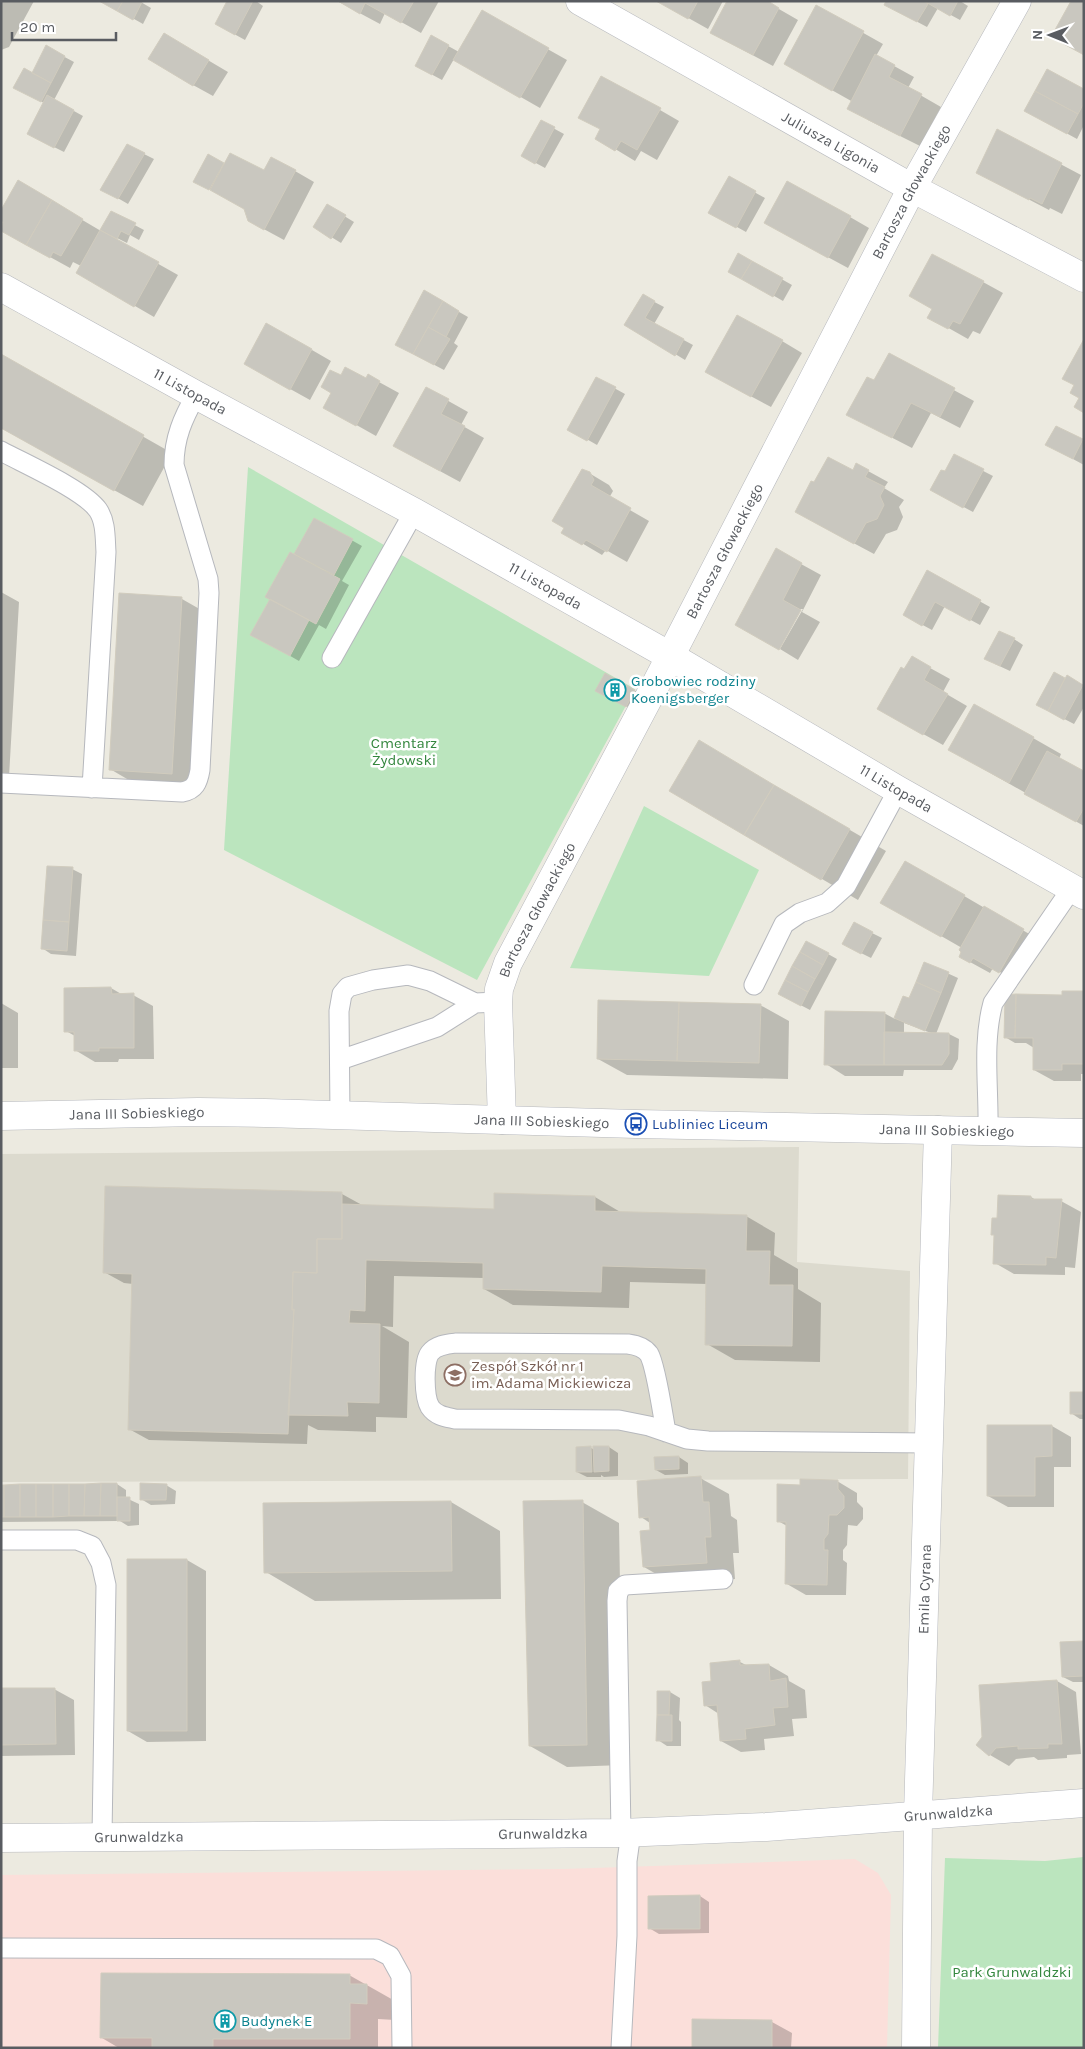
<svg xmlns="http://www.w3.org/2000/svg" width="1085" height="2049" viewBox="0 0 1085 2049" font-family="Karla,sans-serif">
	<rect width="100%" height="100%" fill="#eceae0"/>
	<path fill="#dcdace" d="M799,1147l-2,115 113,9 -2,208 -907,3v-328z"/>
	<path fill="#fbdfda" d="M855,1859l23,14 13,22 -4,153h-886v-173l563,-6z"/>
	<path fill="#bbe5be" d="M248,467l387,222 -158,291 -253,-130z
		M644,806l115,64 -50,106 -139,-8z
		M1084,1857v191h-146l7,-190 100,3z"/>
	<path fill="#0003" fill-rule="evenodd" d="M1,1h33l-25,46 -8,3z
		M102,1h37l12,7 -8,16z
		M229,1h27l7,5 -18,34 -29,-16z
		M439,1l-18,32 -36,-20 -5,11 -41,-22z
		M658,1h65l-15,28z
		M765,1l33,19 -25,46 -62,-33z
		M888,1h72l8,5 -8,14 -22,-12 -11,19 -32,-17z
		M817,7l66,37 -7,12 38,21 -6,11 33,19 -21,39 -52,-26 -15,-18 -48,-27z
		M482,12l85,48 -27,48 -86,-49 -12,21 -26,-14 16,-29 27,15z
		M184,46l44,26 -15,24 -20,-11z
		M46,47l28,15 -20,38 29,16 -19,36 -26,-13 6,-36 -29,-16 18,-13z
		M1084,91v34l-7,14 -42,-23z
		M660,110l19,11 -22,39 -16,-9 -6,10 -38,-23z
		M542,122l22,12 -19,34 -22,-12z
		M998,131l83,44 -19,39 -12,-6 -1,2 -71,-37z
		M144,154l10,5 -26,45 -26,-15z
		M208,156l17,9 40,7 30,-1 19,11 -30,58 -35,-19 -4,-13 -50,-27z
		M729,178l36,20 -19,34 -36,-20z
		M18,182l83,49 11,-18 32,17 -5,10 -9,-5 -3,8 -12,-6 -1,2 64,36 -24,42 -76,-44 3,-7 -8,-4 -3,6 -69,-38z
		M328,206l26,16 -13,21 -26,-16z
		M850,217l19,11 -21,40 -63,-34z
		M739,255l53,30 -9,16 -53,-30z
		M983,282l20,11 -23,41 -7,-3 -5,8 -39,-22z
		M424,292l44,25 -14,26 4,3 -14,24 -38,-20z
		M643,296l21,11 -10,17 39,21 -8,15 -59,-36z
		M782,341l20,12 -31,54 -45,-24z
		M312,350l19,11 -21,39 -45,-25z
		M889,355l85,46 -14,27 -29,-15 -19,35 -64,-33 26,-33z
		M1,356l171,97 -29,53 -142,-78z
		M341,376l25,3 2,-3 31,17 -23,43 -32,-18z
		M596,378l29,16 -28,51 -28,-16z
		M427,389l41,23 -7,13 23,13 -24,44 -46,-25z
		M1056,427l28,14v24l-37,-20z
		M954,456l39,20 -20,36 -32,-17 4,-22z
		M868,471l20,11 -4,6 20,12 -5,7 4,10 -6,13 -11,4 -12,20 -58,-31 -1,-39 38,-12z
		M589,473l20,12 4,6 -4,7 40,23 -22,41 -21,-12 -4,5 -39,-23z
		M314,519l48,27 -20,35 7,4 -23,44 -7,-4 -20,36 -47,-27z
		M801,564l20,11 -19,37 18,10 -22,38 -18,-11 23,-40h-3l-22,39 -42,-24z
		M927,572l63,35 -10,18 -35,-19 -13,24 -28,-15z
		M1,592l18,10 -10,175h-8z
		M182,599l28,16 -10,175 -61,-4 -29,-17z
		M1014,639l9,6 -13,26 -15,-7z
		M912,658l38,21 -7,13 24,14 -24,39 -45,-25 6,-50z
		M605,674l39,22 -8,15 -30,-15z
		M1054,674l12,6 1,-3 17,9v21l-10,17 -27,-14z
		M1033,738l28,16 -2,5 25,13v54l-106,-60z
		M699,742l187,109 -28,49 -187,-109z
		M906,862l137,80 -24,41 -26,-15 -3,5 -20,-11 -8,-14 -80,-46z
		M72,869l10,5 -6,82 -25,-2 -9,-6z
		M854,924l28,14 -11,20 -18,-9z
		M828,954l9,5 -27,51 -21,-11z
		M925,963l33,15 -22,56h13l10,5 -1,20 -6,11h-48l-1,6h-58l-19,-12 58,-51 11,6 9,-22 6,3zM904,1023l27,10h-27z
		M111,988l12,7h10l20,11 1,53h-35l-1,3h-23l-20,-12v-14l-9,-5z
		M1084,992v82h-3v7h-27l-20,-11v-22l-8,-5h-11l-10,-6 58,-41z
		M1,1003l17,10v55h-17z
		M760,1005l29,16 -1,58 -161,-4 -29,-16z
		M106,1187l236,7 20,11 134,5 99,-13 27,16 124,3 29,17 -1,22 24,14v20l23,14 -1,59 -85,-2 -28,-16v-60l-77,-2 -1,26 -116,-3 -29,-16v-11l-90,-2 -1,51 -11,-1 27,16 -2,76 -31,-1v15l-58,-2 -10,-5 -1,19 -158,-4 -20,-11 4,-145 -9,-1 -20,-11z
		M1031,1197l5,3 25,1 20,11 -6,56 -10,-1v8l-51,-1 -19,-11 1,-27 -4,-2 7,-15z
		M1084,1393v26h-4l-9,-6z
		M1052,1426l19,11v30h-17v40h-46l-20,-11z
		M609,1447l9,6v23l-14,1 -3,-2v2h-14l-10,-5 14,-24 4,2z
		M679,1457l9,6v11l-23,1 -9,-5z
		M700,1478l29,16 2,22 6,4 2,33h-6l2,26 -63,4 -28,-16 7,-36 -1,-8 -9,-6z
		M837,1481l20,12v9l6,6v11l-6,7 -9,-1 -1,20 -4,5v10l4,3 -1,32h-40l-19,-11v-58l-9,-5 23,-35z
		M117,1484l9,6v8l13,6v21l-11,1 -8,-5 -119,1v-36z
		M166,1485l10,6 -1,13 -24,1 -10,-6z
		M451,1502l49,29 1,68 -186,2 -49,-29z
		M582,1502l37,21 4,242 -56,2 -37,-21z
		M187,1560l19,11v170l-59,1 -19,-11z
		M1084,1642v40h-11l-10,-5z
		M740,1662l8,4 21,-1 19,11 1,5 16,9 2,28 -15,1 2,17 -30,3 1,11 -24,2 -20,-11 -2,-27 -14,-9 7,-23z
		M1057,1681l19,11 5,62 -14,1v3l-29,2 -4,-3 -18,2 -7,7 -19,-11 -13,-11z
		M1,1689h53l20,11 1,55 -74,1z
		M658,1692h12l10,6 -1,22 2,2v24h-14l-9,-6z
		M700,1896l9,6v31l-50,1 -10,-6z
		M349,1975l46,26v19l-17,-1v29h-259l-17,-10z
		M694,2020l78,2 20,11 -1,15h-98z"/>
	<path fill="#c9c7bf" stroke="#d1ccbe" d="M99,1h24l-6,10z
		M123,1l19,1 -9,18 -16,-9z
		M227,1h26l-18,34 -20,-11z
		M338,1h76l-13,22 -36,-20 -5,11z
		M656,1h42l-10,18z
		M727,1h41l11,7 -26,47 -43,-22z
		M886,1h38l4,3 -11,18 -33,-17z
		M924,1h34l-8,15z
		M1071,1h13v54l-33,-18z
		M816,5l48,26 -32,60 -48,-27z
		M482,10l67,38 -29,50 -67,-38z
		M164,33l45,27 -16,26 -45,-27z
		M431,35l18,10 -17,30 -17,-9z
		M46,45l19,11 -14,27 -19,-10z
		M875,54l20,11 -6,12 33,17 -22,42 -53,-27z
		M24,68l27,15 -10,19 -28,-14z
		M1047,69l37,20v14l-6,11 -43,-23z
		M601,76l60,32 -24,42 -16,-9 -6,10 -20,-12 5,-10 -22,-11z
		M1035,91l43,23 -11,20 -43,-23z
		M47,95l27,15 -20,38 -27,-14z
		M541,120l14,7 -20,37 -14,-8z
		M997,129l65,34 -20,41 -12,-6 -1,2 -53,-27z
		M127,144l18,9 -27,46 -18,-9z
		M230,153l34,17 7,-13 25,13 -32,60 -16,-9 -4,-12 -34,-19z
		M208,154l16,9 -15,27 -16,-8z
		M729,176l27,15 -20,37 -28,-15z
		M18,180l34,20 -26,45 -25,-14 2,-9 -2,-1v-11z
		M787,181l64,35 -23,42 -64,-35z
		M52,200l31,19 -22,37 -8,-4 -3,6 -24,-13z
		M327,204l19,11 -15,24 -18,-12z
		M111,211l25,12 -7,12 -8,-4 -4,8 -17,-9z
		M100,230l59,32 -25,45 -58,-34z
		M738,253l14,8 -11,18 -13,-7z
		M932,254l52,27 -24,43 -7,-3 -5,8 -21,-11 5,-9 -23,-13z
		M752,261l31,17 -10,19 -32,-18z
		M424,290l19,11 -30,53 -18,-9z
		M643,294l12,7 -10,17 39,21 -9,17 -51,-31z
		M443,301l16,10 -13,26 -18,-10z
		M737,315l46,25 -32,57 -46,-25z
		M266,323l46,26 -22,41 -46,-26z
		M428,327l22,12 -16,26 -21,-11z
		M1084,339v74l-10,-6 5,-9 -9,-5 4,-8 -12,-6z
		M889,353l66,35 -15,29 -29,-14 -19,35 -46,-23 21,-38 7,3z
		M1,354l143,81 -30,56 -113,-63z
		M345,367l21,11 2,-4 12,7 -24,45 -33,-18 8,-15 -10,-6 9,-17 11,5z
		M596,377l20,10 -29,54 -20,-11z
		M426,387l23,12 -8,15 24,12 -25,45 -47,-25z
		M1056,426l27,13 -10,20 -28,-14z
		M954,454l30,15 -21,39 -33,-18 11,-20 4,1z
		M828,457l25,13 3,-7 13,7 -4,7 20,10 -5,9 4,9 -7,14 -11,4 -12,21 -59,-32 16,-31 3,1z
		M582,469l8,3 4,8 -3,5 40,23 -24,44 -21,-12 -4,5 -21,-12 3,-5 -12,-7z
		M314,518l39,21 -19,36 -40,-21z
		M776,548l26,15 -19,37 18,10 -22,40 -44,-25z
		M290,552l50,27 -24,45 -51,-27z
		M927,570l54,30 -11,21 -35,-19 -13,24 -19,-11z
		M119,593l63,4 -10,177 -63,-4z
		M270,599l39,21 -19,36 -40,-21z
		M999,631l16,7 -15,28 -16,-7z
		M912,656l19,11 -7,13 24,14 -25,41 -46,-26 24,-42 3,2z
		M1054,672l11,6 -17,33 -12,-6z
		M605,673l30,17 -9,17 -31,-16z
		M1067,675l16,10 -19,35 -16,-9z
		M974,704l60,33 -25,46 -61,-33z
		M699,740l75,45 -30,50 -75,-44z
		M1047,751l37,20v37l-8,14 -52,-28z
		M774,785l76,44 -29,51 -77,-45z
		M905,861l60,34 -24,42 -61,-34z
		M47,866l26,1 -4,55 -26,-2z
		M984,906l40,23 -25,44 -26,-15 -3,5 -11,-6 2,-5 -2,-2z
		M43,920l26,2 -2,29 -26,-2z
		M854,922l19,10 -12,22 -19,-10z
		M806,941l23,12 -6,12 -23,-13z
		M800,952l23,13 -8,14 -23,-13z
		M924,962l25,10 -8,21 -25,-11z
		M792,966l23,13 -7,13 -23,-12z
		M785,980l23,12 -7,14 -23,-12z
		M916,982l25,11 -16,38 -31,-13 9,-22 6,2z
		M111,987l1,7 22,-1v55h-35v3h-25v-19h-10v-44z
		M1062,991h22v73h-22v6h-29v-32h-18l1,-44 46,1z
		M1016,994l-1,44h-11l1,-43z
		M598,1000l81,2 -2,59 -80,-2z
		M679,1002l82,2 -2,59 -82,-2z
		M825,1011l60,1 -1,53h-60z
		M884,1032l65,1v21l-7,11h-58z
		M105,1186l237,6v47h-25v34l-24,-1 -1,38 2,-1 -6,125 -160,-4 4,-156 -29,-1z
		M494,1193l101,3v15l152,4 -1,36h24l-1,34h24l-1,61 -87,-1 1,-76 -104,-3 -1,26 -118,-3v-26l-117,-3 -1,51 -15,-1 -1,13 31,1 -1,79 -32,-1 1,14 -60,-1 6,-106 -2,1 1,-38 24,1v-34h25v-35l152,5z
		M998,1195l33,1v3h31l-6,59 -10,-1v8l-53,-1 1,-29h-3l1,-17h5z
		M1070,1392h14v22h-14z
		M987,1425h65v31l-17,1v39h-48z
		M591,1446l1,26h-16v-25z
		M593,1446h16v25l-15,1z
		M679,1456v13l-24,1 -1,-13z
		M701,1476l2,26h6l2,35h-6l2,26 -64,4 -3,-36 10,-1 -1,-13 -10,1 -2,-37z
		M800,1479l38,1v9l6,7v12l-7,7h-8l-1,19 -4,5v11h4l-1,35 -42,-1 1,-62h-9v-38l23,1z
		M101,1483l-1,33h-16l1,-32z
		M101,1483h16v33h-17z
		M140,1483l27,1 -1,16h-26z
		M20,1484h16v33h-16z
		M20,1484v33h-16v-32z
		M36,1484h17v33h-17z
		M53,1484h16v32l-16,1z
		M69,1484h16l-1,32h-15z
		M1,1485h3v32h-3z
		M117,1497h13v24h-13z
		M583,1500l4,245 -58,1 -6,-245z
		M451,1501l1,70 -188,2 -1,-70z
		M127,1559h60v172h-60z
		M1084,1641v35l-22,1 -2,-35z
		M740,1660v5l29,-1 1,17 16,-3 2,29 -15,1 2,17 -30,4 1,10 -26,2 -3,-36 -13,1 -2,-24 9,-1 -1,-18z
		M1057,1680l5,64h-14v4l-30,1v-3l-22,2 -7,8 -13,-11 6,-8 -3,-52z
		M1,1688h54l1,56 -55,1z
		M657,1691h13l-1,24h-12z
		M657,1715h15v26h-16z
		M700,1895v34h-52v-33z
		M101,1973l249,1v10h17v20l-17,-1v36h-137v9h-61v-10h-52z
		M692,2019l80,1v28h-80z"/>
	<g fill="none" stroke-linecap="round" stroke-linejoin="round">
		<g stroke="#b6b8bd" stroke-width="21">
			<path id="lane" d="M1,451c24,13 83,39 97,59 8,12 7,28 8,42l-14,236
				M332,658l82,-146
				M1,783l181,9c13,-2 16,-10 18,-22l9,-177 -1,-14 -34,-114c0,-27 9,-47 22,-70
				M754,985l30,-61 16,-11 27,-10 19,-17 52,-96
				M340,1060l97,-33 38,-24
				M340,1115l-1,-104 3,-17 6,-7 25,-7 35,-5 22,6 45,22 23,-1
				M988,1130c1,-42 -6,-87 5,-127l79,-115
				M666,1432c-3,-16 -10,-66 -17,-78 -5,-7 -13,-9 -21,-10l-172,-1c-9,1 -20,2 -26,10 -7,9 -6,44 0,54 6,9 16,10 25,12l164,1 30,6 38,13 21,2 222,2
				M1,1540h76l15,6 9,17 5,22 -4,251
				M621,1833l-4,-232 1,-10 7,-6 98,-6
				M1,1948l375,1 14,7 11,20 1,72
				M621,2048l6,-112v-75l4,-29"/>
		</g>
		<g stroke="#b6b8bd" stroke-width="29">
			<g id="street">
				<path id="s1" d="M580,1l332,187 172,90"/>
				<path id="s2" d="M1,287l195,108 218,117 256,144 228,134 186,105"/>
				<path id="s3" d="M1,1116l197,-4 67,1 371,11 448,9"/>
				<path id="s4" d="M502,1120l-4,-118 1,-13 9,-26 149,-281 255,-494 105,-187"/>
				<path id="s5" d="M1,1838l620,-5 145,-6 318,-24"/>
				<path id="s6" d="M916,2048l2,-233 20,-685"/>
			</g>
		</g>
		<use href="#lane" stroke="#fff" stroke-width="19"/>
		<use href="#street" stroke="#fff" stroke-width="28"/>
	</g>
	<defs>
		<g id="building-ring" transform="scale(1.125)"><circle r="9.5" fill="#fff" stroke="#0f9aa8" stroke-width="1.5"/><path d="M-4-6H4V6H1V3H-1V6H-4ZM-2.5-4.3h1.7v1.8h-1.7ZM.8-4.3h1.7v1.8H.8ZM-2.5-1h1.7V.8h-1.7ZM.8-1h1.7V.8H.8Z" fill="#0f9aa8"/></g>
		<g id="bus-ring" transform="scale(1.125)"><circle r="9.5" fill="#fff" stroke="#1a4fb4" stroke-width="1.5"/><path d="M-5-6H5V4H4V6H2V4H-2V6H-4V4H-5ZM-3.5-4V0h7V-4ZM-3.5 1.2v1.5H-2V1.2ZM2 1.2v1.5H3.5V1.2Z" fill="#1a4fb4"/></g>
		<g id="school-ring" transform="scale(1.125)"><circle r="9.5" fill="#fff" stroke="#8d6e63" stroke-width="1.5"/><path d="M0-5L7-2L0 1L-7-2ZM-4 1L0 2.5L4 1V4Q0 6-4 4Z" fill="#8d6e63"/></g>
	</defs>
	<g fill-rule="evenodd">
		<use href="#building-ring" x="615" y="690"/>
		<use href="#bus-ring" x="636" y="1124"/>
		<use href="#school-ring" x="455" y="1375"/>
		<use href="#building-ring" x="225" y="2021"/>
	</g>
	<g text-anchor="middle" stroke-width="5" stroke-linejoin="round" paint-order="stroke">
		<g font-size="15" fill="#595c61" stroke="#fff">
			<text dy="5" stroke="none"><textPath href="#s1" startOffset="288">Juliusza Ligonia</textPath></text>
			<text dy="5" stroke="none"><textPath href="#s4" startOffset="1029">Bartosza Głowackiego</textPath></text>
			<text dy="5" stroke="none"><textPath href="#s2" startOffset="216">11 Listopada</textPath></text>
			<text dy="5" stroke="none"><textPath href="#s4" startOffset="624">Bartosza Głowackiego</textPath></text>
			<text dy="5" stroke="none"><textPath href="#s2" startOffset="621">11 Listopada</textPath></text>
			<text dy="5" stroke="none"><textPath href="#s2" startOffset="1026">11 Listopada</textPath></text>
			<text dy="5" stroke="none"><textPath href="#s4" startOffset="219">Bartosza Głowackiego</textPath></text>
			<text dy="5" stroke="none"><textPath href="#s3" startOffset="136">Jana III Sobieskiego</textPath></text>
			<text dy="5" stroke="none"><textPath href="#s3" startOffset="541">Jana III Sobieskiego</textPath></text>
			<text dy="5" stroke="none"><textPath href="#s3" startOffset="946">Jana III Sobieskiego</textPath></text>
			<text dy="5" stroke="none"><textPath href="#s6" startOffset="459">Emila Cyrana</textPath></text>
			<text dy="5" stroke="none"><textPath href="#s5" startOffset="948">Grunwaldzka</textPath></text>
			<text dy="5" stroke="none"><textPath href="#s5" startOffset="542">Grunwaldzka</textPath></text>
			<text dy="5" stroke="none"><textPath href="#s5" startOffset="138">Grunwaldzka</textPath></text>
		</g>
		<g font-size="15" fill="#0d838f" stroke="#fff" text-anchor="start">
			<text x="631" y="686">Grobowiec rodziny<tspan x="631" dy="17">Koenigsberger</tspan></text>
			<text x="241" y="2026">Budynek E</text>
		</g>
		<g font-size="15" fill="#33863d" stroke="#fff">
			<text x="404" y="748">Cmentarz<tspan x="404" dy="17">Żydowski</tspan></text>
			<text x="1012" y="1977">Park Grunwaldzki</text>
		</g>
		<g font-size="15" fill="#164399" stroke="#fff" text-anchor="start">
			<text x="652" y="1129">Lubliniec Liceum</text>
		</g>
		<g font-size="15" fill="#785e54" stroke="#fff" text-anchor="start">
			<text x="471" y="1371">Zespół Szkół nr 1<tspan x="471" dy="17">im. Adama Mickiewicza</tspan></text>
		</g>
	</g>
	<rect width="1085" height="2049" fill="none" stroke="#595c61" stroke-width="5"/>
	<g transform="translate(1050 35) rotate(271)" stroke="#ffffff" stroke-width="4" paint-order="stroke">
	<path d="M0-4L9 19L0 12L-9 19Z" fill="#595c61"/>
	<text y="-8" font-size="14" font-weight="bold" text-anchor="middle" fill="#595c61">N</text>
	</g>
	<path d="M12 32v8h104v-8" fill="none" stroke="#595c61" stroke-width="2.5"/>
	<text x="20" y="32" font-size="15" fill="#595c61" stroke="#ffffff" stroke-width="4" paint-order="stroke">20 m</text>
</svg>
